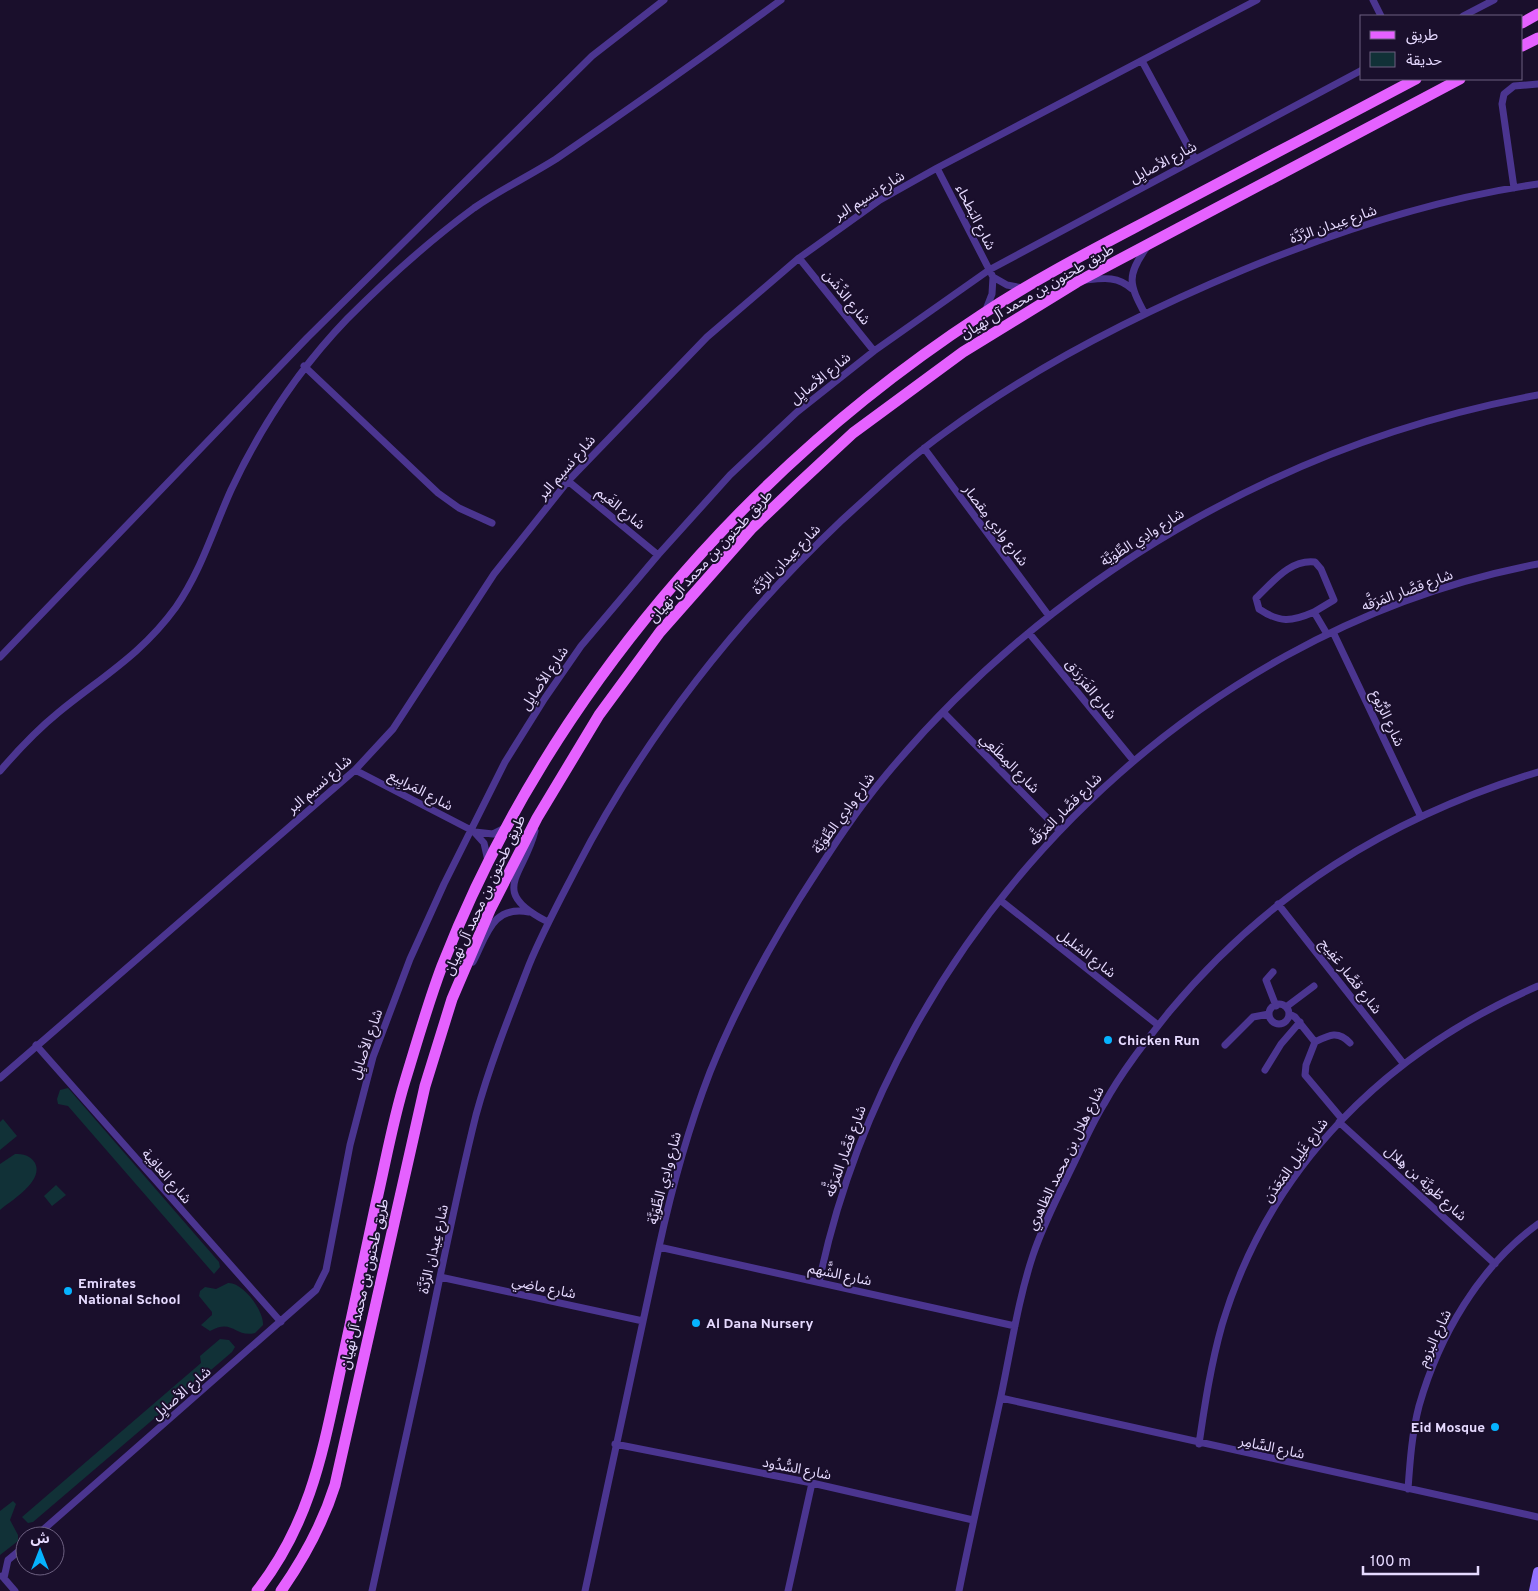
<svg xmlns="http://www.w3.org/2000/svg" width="1538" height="1591" viewBox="0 0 1538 1591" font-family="Overpass,'Noto Sans Arabic',sans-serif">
	<rect width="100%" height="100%" fill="#1a0f2c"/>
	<path fill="#113137" d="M68,1088l151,174 1,5 -6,7 -146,-168 -10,-2 -1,-5 3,-9z
		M3,1119l14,17 -17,14v-28z
		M15,1154c8,0 15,1 20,9 9,18 -23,37 -35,47v-46z
		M56,1185l10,10 -14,11 -8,-10z
		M228,1283c15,-1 36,28 35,42l-8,8c-20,5 -22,-15 -45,-2l-9,-6 11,-10v-3l-13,-16 1,-5 5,-4 11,2z
		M220,1339l9,1 6,7 -3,5 -199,170 -5,1 -6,-6 179,-154 -1,-7z
		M13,1501l3,3 -6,16 8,15v6l-18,14v-44z"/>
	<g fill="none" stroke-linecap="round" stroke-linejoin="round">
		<path stroke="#4b3590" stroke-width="7" d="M1373,0l8,16
			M1463,16l31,-16
			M1142,61l53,98
			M937,168l56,109 14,8 16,3
			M1514,188l-12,-84 2,-10 10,-8 24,-2
			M799,258l75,93
			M1086,280c18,-2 32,-4 46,9
			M985,312l7,-18 1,-17
			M1145,314c-16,-30 -19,-38 2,-67
			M304,366l134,127 21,15 33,15
			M924,448l125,168
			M568,481l90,74
			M1314,612c-23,10 -34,11 -55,-3l-3,-11c17,-16 34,-39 59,-36l6,7 13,31 -20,12 13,22
			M1333,632l87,183
			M1029,633l104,127
			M0,657l307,-319 285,-282 72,-56
			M944,713l115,117
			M355,770l120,62 18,2 12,-6
			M0,771c18,-21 38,-42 59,-59 44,-36 83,-58 117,-105 25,-36 37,-77 55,-117 30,-64 67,-120 116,-171 39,-39 82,-78 127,-111 26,-18 55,-32 82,-49 76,-52 151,-105 225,-159
			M535,831c-11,45 -48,60 13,91
			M475,833l9,10 4,18
			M1000,900l158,125
			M1278,904l125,159
			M473,962c14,-27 19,-57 56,-50
			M1273,972l-7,8 10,26
			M1269 1014a10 10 0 1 1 20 0a10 10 0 1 1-20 0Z
			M1286,1007l28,-21
			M1289,1014l6,3 20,25 -9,23 -1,10 37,44
			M1315,1042c14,-7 23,-12 35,1
			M36,1045l245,277
			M1225,1045l28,-28 16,-3
			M1265,1070l16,-26 19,-22
			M0,1078l355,-308 38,-41 101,-155 74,-93 139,-144 92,-79 81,-58 57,-32 320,-168
			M1339,1122l156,142
			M659,1247l356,79
			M440,1277l203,44
			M819,1282c73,-350 366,-651 719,-718
			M1001,1398l537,119
			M615,1444l197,39 161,37
			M1199,1444c6,-41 12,-80 23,-119 48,-160 166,-274 316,-339
			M1408,1489c2,-28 4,-56 11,-83 20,-70 60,-139 119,-182
			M36,1536l280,-246 10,-20 24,-125 23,-88 37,-98 34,-75 61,-122 40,-64 36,-52 77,-91 72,-80 67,-63 77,-61 115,-81 373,-200
			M2,1576l13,15
			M4,1578l4,-18 17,-14
			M372,1591c16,-75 33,-149 49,-223 18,-84 34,-169 55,-253 14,-51 34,-101 53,-150 14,-34 31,-65 48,-98 67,-130 158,-245 264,-346 34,-31 68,-63 106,-90 90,-66 193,-118 296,-161 92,-38 196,-72 295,-86
			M585,1591l74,-344c13,-60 29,-118 51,-175 24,-60 56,-119 90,-174 27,-42 54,-85 86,-123 165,-198 398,-333 652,-380
			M788,1591l24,-108
			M959,1591c13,-65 28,-130 42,-195 10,-47 17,-96 32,-141 11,-33 27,-63 42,-94 9,-19 18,-39 29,-57 18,-33 42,-63 65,-92 99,-119 221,-195 369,-240"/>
		<path stroke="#9271ff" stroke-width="10" d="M1534,1591l4,-19"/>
		<path stroke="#e561ff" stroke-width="11" d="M1522,23l16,-9
			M1522,46l16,-8
			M257,1591c54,-69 66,-141 84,-224 12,-56 24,-112 36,-168 9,-39 16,-79 28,-118 12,-39 23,-78 37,-115 104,-266 302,-496 539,-651 59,-39 123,-71 185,-104 83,-44 167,-88 250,-132
			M281,1591c23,-33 42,-68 54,-106l90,-399 27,-87 38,-89 47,-92 62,-103 61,-83 91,-103 46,-44 56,-52 110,-81 114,-70 383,-203"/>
	</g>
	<g fill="#06b3ff" stroke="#1a0f2c" stroke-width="2">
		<circle cx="1108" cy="1040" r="5"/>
		<circle cx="68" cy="1291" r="5"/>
		<circle cx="696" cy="1323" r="5"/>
		<circle cx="1495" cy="1427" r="5"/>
	</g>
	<g text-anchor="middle" stroke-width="4" stroke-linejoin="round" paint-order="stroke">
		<g font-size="14" fill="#e6daff" stroke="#1a0f2c">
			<text transform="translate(1163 162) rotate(-28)" y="5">شارع الأصايِل</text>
			<text transform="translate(869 195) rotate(-32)" y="5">شارع نسيم البر</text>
			<text transform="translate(976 217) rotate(63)" y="5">شارع البَطحاء</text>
			<text transform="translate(1333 224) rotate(-19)" y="5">شارع عِيدان الرَّدَّة</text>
			<text transform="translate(1037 291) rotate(-30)" y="5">طريق طحنون بن محمد آل نهيان</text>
			<text transform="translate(847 297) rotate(51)" y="5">شارع الدِّشَن</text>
			<text transform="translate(820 378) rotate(-39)" y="5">شارع الأصايِل</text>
			<text transform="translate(566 467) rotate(-49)" y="5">شارع نسيم البر</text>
			<text transform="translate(621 508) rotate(39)" y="5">شارع الغَيم</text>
			<text transform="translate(996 525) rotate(53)" y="5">شارع وادِي مِقصار</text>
			<text transform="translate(1142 537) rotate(-32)" y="5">شارع وادِي الطِّوَيَّة</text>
			<text transform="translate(710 556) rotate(-47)" y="5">طريق طحنون بن محمد آل نهيان</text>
			<text transform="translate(786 559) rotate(-46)" y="5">شارع عِيدان الرَّدَّة</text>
			<text transform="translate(1407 590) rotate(-20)" y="5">شارع قصَّار المَرَقَّه</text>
			<text transform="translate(544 678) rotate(-56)" y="5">شارع الأصايِل</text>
			<text transform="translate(1091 689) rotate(51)" y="5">شارع الفَرَزدَق</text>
			<text transform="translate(1388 718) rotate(65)" y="5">شارع الرُّبُوع</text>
			<text transform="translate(1010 763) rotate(45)" y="5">شارع المِطلَعِي</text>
			<text transform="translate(319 784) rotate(-41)" y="5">شارع نسيم البر</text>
			<text transform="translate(421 790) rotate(28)" y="5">شارع المَرابِيع</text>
			<text transform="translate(1065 809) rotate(-45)" y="5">شارع قصَّار المَرَقَّه</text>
			<text transform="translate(843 813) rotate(-54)" y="5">شارع وادِي الطِّوَيَّة</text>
			<text transform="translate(484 895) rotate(-65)" y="5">طريق طحنون بن محمد آل نهيان</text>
			<text transform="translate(1087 953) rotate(38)" y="5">شارع الشليل</text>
			<text transform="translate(1351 976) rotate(52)" y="5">شارع قصَّار عَفِيج</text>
			<text transform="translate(366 1044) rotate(-71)" y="5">شارع الأصايِل</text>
			<text transform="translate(845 1151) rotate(-70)" y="5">شارع قصَّار المَرَقَّه</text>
			<text transform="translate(1065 1158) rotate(-64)" y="5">شارع هلال بن محمد الظاهري</text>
			<text transform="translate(1295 1160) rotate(-54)" y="5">شارع غَلِيل المَعَدَن</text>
			<text transform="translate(167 1176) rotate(49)" y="5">شارع العافِية</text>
			<text transform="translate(664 1178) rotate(-75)" y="5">شارع وادِي الطِّوَيَّة</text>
			<text transform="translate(1426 1183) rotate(42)" y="5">شارع طُويَّة بن هِلال</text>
			<text transform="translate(433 1249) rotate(-77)" y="5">شارع عِيدان الرَّدَّة</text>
			<text transform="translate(840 1274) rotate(12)" y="5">شارع الشَّهم</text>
			<text transform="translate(364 1284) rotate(-77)" y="5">طريق طحنون بن محمد آل نهيان</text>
			<text transform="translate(544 1287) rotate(12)" y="5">شارع ماضِي</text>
			<text transform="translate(1434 1338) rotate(-65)" y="5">شارع البزوم</text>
			<text transform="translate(181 1393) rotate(-41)" y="5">شارع الأصايِل</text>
			<text transform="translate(1272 1447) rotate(12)" y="5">شارع السَّامِر</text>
			<text transform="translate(797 1468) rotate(11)" y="5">شارع السُّدُود</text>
		</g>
		<g font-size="14" font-weight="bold" fill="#e6daff" stroke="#1a0f2c" text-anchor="start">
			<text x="1118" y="1045">Chicken Run</text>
			<text x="78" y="1288">Emirates<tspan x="78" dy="16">National School</tspan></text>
			<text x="706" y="1328">Al Dana Nursery</text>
			<text x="1485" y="1432" text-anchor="end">Eid Mosque</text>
		</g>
	</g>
	<rect x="1360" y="15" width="162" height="65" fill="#1a0f2c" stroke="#6c6080"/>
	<rect x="1370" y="31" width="25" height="8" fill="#e561ff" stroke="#6c6080"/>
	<text x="1406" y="40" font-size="15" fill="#e6daff">طريق</text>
	<rect x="1370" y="52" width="25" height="15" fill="#113137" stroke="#6c6080"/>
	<text x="1406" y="65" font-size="15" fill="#e6daff">حديقة</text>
	<g transform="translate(40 1551)"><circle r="24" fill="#1a0f2c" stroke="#6c6080"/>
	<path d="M0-4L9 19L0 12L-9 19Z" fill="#06b3ff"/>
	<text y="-8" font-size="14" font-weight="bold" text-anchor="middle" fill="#e6daff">ش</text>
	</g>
	<path d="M1363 1566v8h115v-8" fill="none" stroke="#e6daff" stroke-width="2.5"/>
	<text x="1370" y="1566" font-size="15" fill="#e6daff" stroke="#1a0f2c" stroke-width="4" paint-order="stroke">100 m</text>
</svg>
